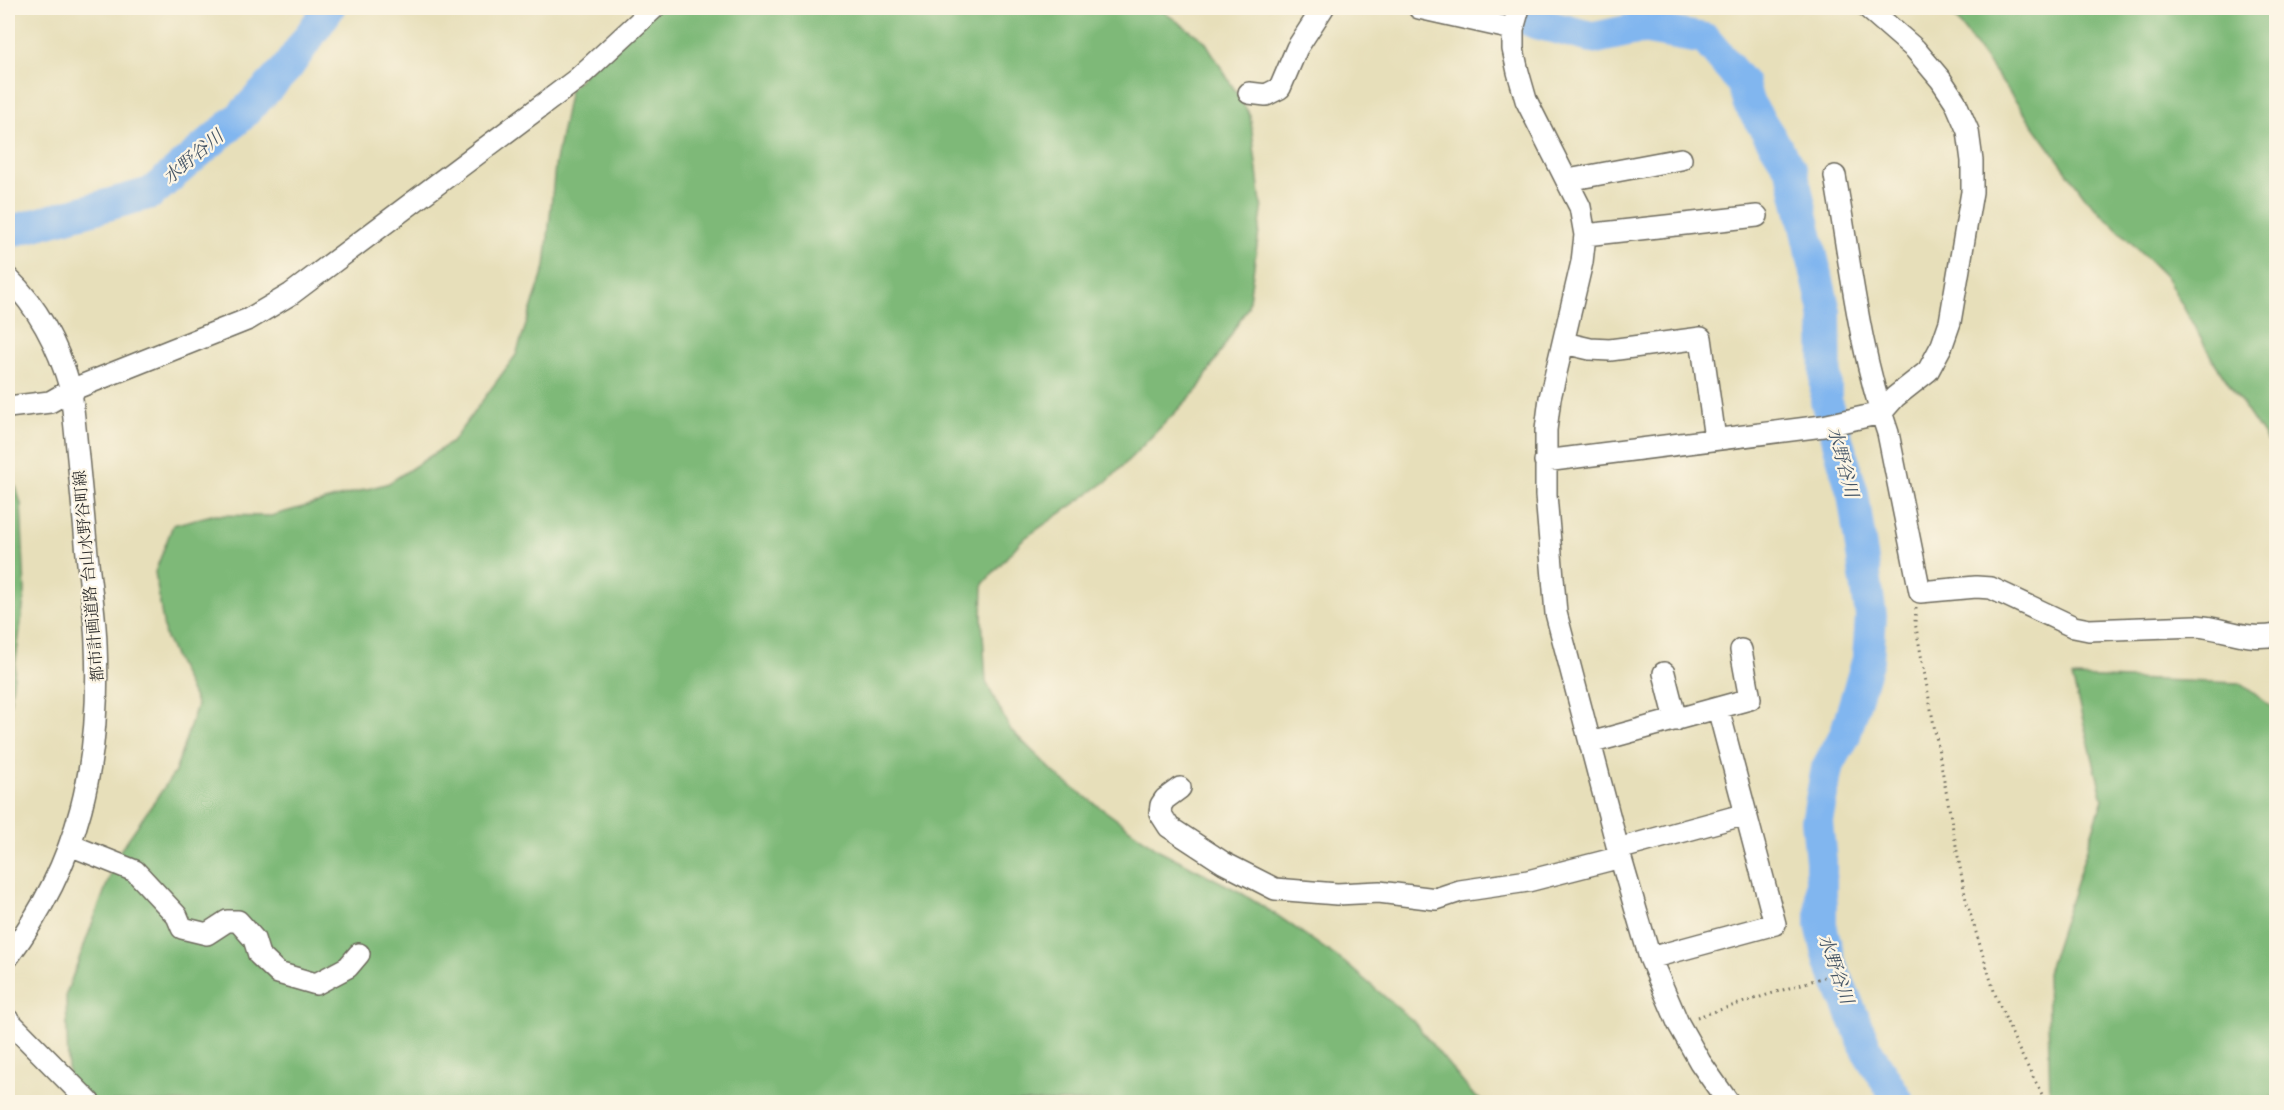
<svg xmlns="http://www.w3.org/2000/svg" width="2284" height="1110" viewBox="0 0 2284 1110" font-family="'Libre Caslon Text','Noto Serif JP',serif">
	<rect width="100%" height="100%" fill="#fcf5e5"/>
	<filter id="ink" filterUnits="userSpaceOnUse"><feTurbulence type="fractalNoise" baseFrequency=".0167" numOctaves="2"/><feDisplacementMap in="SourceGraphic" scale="12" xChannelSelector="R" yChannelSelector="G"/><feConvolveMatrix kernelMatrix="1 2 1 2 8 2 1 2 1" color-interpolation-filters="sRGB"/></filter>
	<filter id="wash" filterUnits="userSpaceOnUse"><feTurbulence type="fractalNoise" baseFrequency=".008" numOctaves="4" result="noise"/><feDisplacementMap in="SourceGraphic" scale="24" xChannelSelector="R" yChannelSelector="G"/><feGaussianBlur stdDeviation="1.35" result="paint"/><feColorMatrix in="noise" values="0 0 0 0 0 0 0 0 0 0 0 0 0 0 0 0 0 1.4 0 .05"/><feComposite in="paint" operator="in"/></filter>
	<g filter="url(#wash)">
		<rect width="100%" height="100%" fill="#e7dfba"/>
		<path fill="#7eb978" stroke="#547252" stroke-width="1.5" d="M648,8h510l47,33 45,74 12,96 -14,96 -50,82 -88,90 -88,61 -39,44 -1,34 4,64 24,47 51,50 98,71 79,41 40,25 66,46 69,59 61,75 10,6h-1415l-3,-108 53,-142 56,-80 22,-67 -32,-69 -10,-64 18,-47 39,-10 59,1 118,-33 63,-41 64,-87 29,-88 10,-101 15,-77z
			M1948,8h328v431l-9,2 -54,-81 -46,-82 -81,-80z
			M8,482l8,5 5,17 4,88 -17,128z
			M2072,677l168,6 36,27v385l-12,7h-207l-7,-5 -3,-124 56,-174z"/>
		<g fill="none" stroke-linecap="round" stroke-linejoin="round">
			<path stroke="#81b6ef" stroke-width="32" d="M1498,8l38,15 59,15 46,-10 64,11 38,45 5,18 44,69 33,140 1,90 27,93 18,122 -3,43 -23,76 -18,33 -10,53 4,40v64l9,37 38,90 31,50
				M8,232l143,-39 89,-76 47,-49 42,-60"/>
		</g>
	</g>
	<g filter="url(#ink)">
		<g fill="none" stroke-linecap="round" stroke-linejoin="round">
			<g stroke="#6d6a5d" stroke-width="24">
				<path id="minor" d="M1419,8l94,21
					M1519,8l-6,21v20l5,23 8,28 54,107 5,28 -3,27 -32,136 -4,32v65l10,118 62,236 32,109 28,65 22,39 28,40
					M1249,93l17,2 14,-7 17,-40 26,-40
					M1835,176c15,85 24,175 53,257l32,159 56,-5 15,1 83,39 15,3 107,-4c29,2 50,15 80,9
					M1568,180l113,-21
					M1585,235l172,-19
					M8,278c32,31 51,70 63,112 6,55 11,109 16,164 3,30 8,60 9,90 5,119 -16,217 -88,313
					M1564,343l26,6 20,1 91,-12 14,101
					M8,407l42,-5 21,-12 178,-71 42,-25 286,-215 77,-71
					M1545,461l278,-35 58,-13 14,-16 33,-26 14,-26 8,-23 22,-130v-31l-4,-30 -13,-30 -14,-21 -26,-31 -47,-41
					M1664,673l12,47
					M1590,743l160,-44 -9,-49
					M1180,788l-15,11 -4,6 -1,8 9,14 55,36 51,26 62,5 42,-2 57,7 24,-8 68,-10 93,-24
					M70,845l65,26 42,45 5,12 25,6 20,-13h11l16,18 5,16 19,18 38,11 32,-17 11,-13
					M1618,849l128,-35
					M1650,958l125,-34 -57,-216
					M8,1020l81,82"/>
			</g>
			<path stroke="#6d6a5d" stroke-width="3" stroke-dasharray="1.5 4.5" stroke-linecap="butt" d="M1916,608l-1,14 51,278 29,94 23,54 28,54
				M1697,1017l127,-40"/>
			<use href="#minor" stroke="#fff" stroke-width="21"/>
		</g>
	</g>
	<g text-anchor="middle" stroke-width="4.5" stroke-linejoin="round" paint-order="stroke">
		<g font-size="16" fill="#2b2b2b" stroke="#fcf5e5">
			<text transform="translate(88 576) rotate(-95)" y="6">都市計画道路 台山水野谷町線</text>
		</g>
		<g font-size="18" font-style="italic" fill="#455566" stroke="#fcf5e5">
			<text transform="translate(193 157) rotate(-40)" y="6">水野谷川</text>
			<text transform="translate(1843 462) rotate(75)" y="6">水野谷川</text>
			<text transform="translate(1836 969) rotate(71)" y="6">水野谷川</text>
		</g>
	</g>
	<rect width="2284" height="1110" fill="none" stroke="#fcf5e5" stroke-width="30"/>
</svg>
